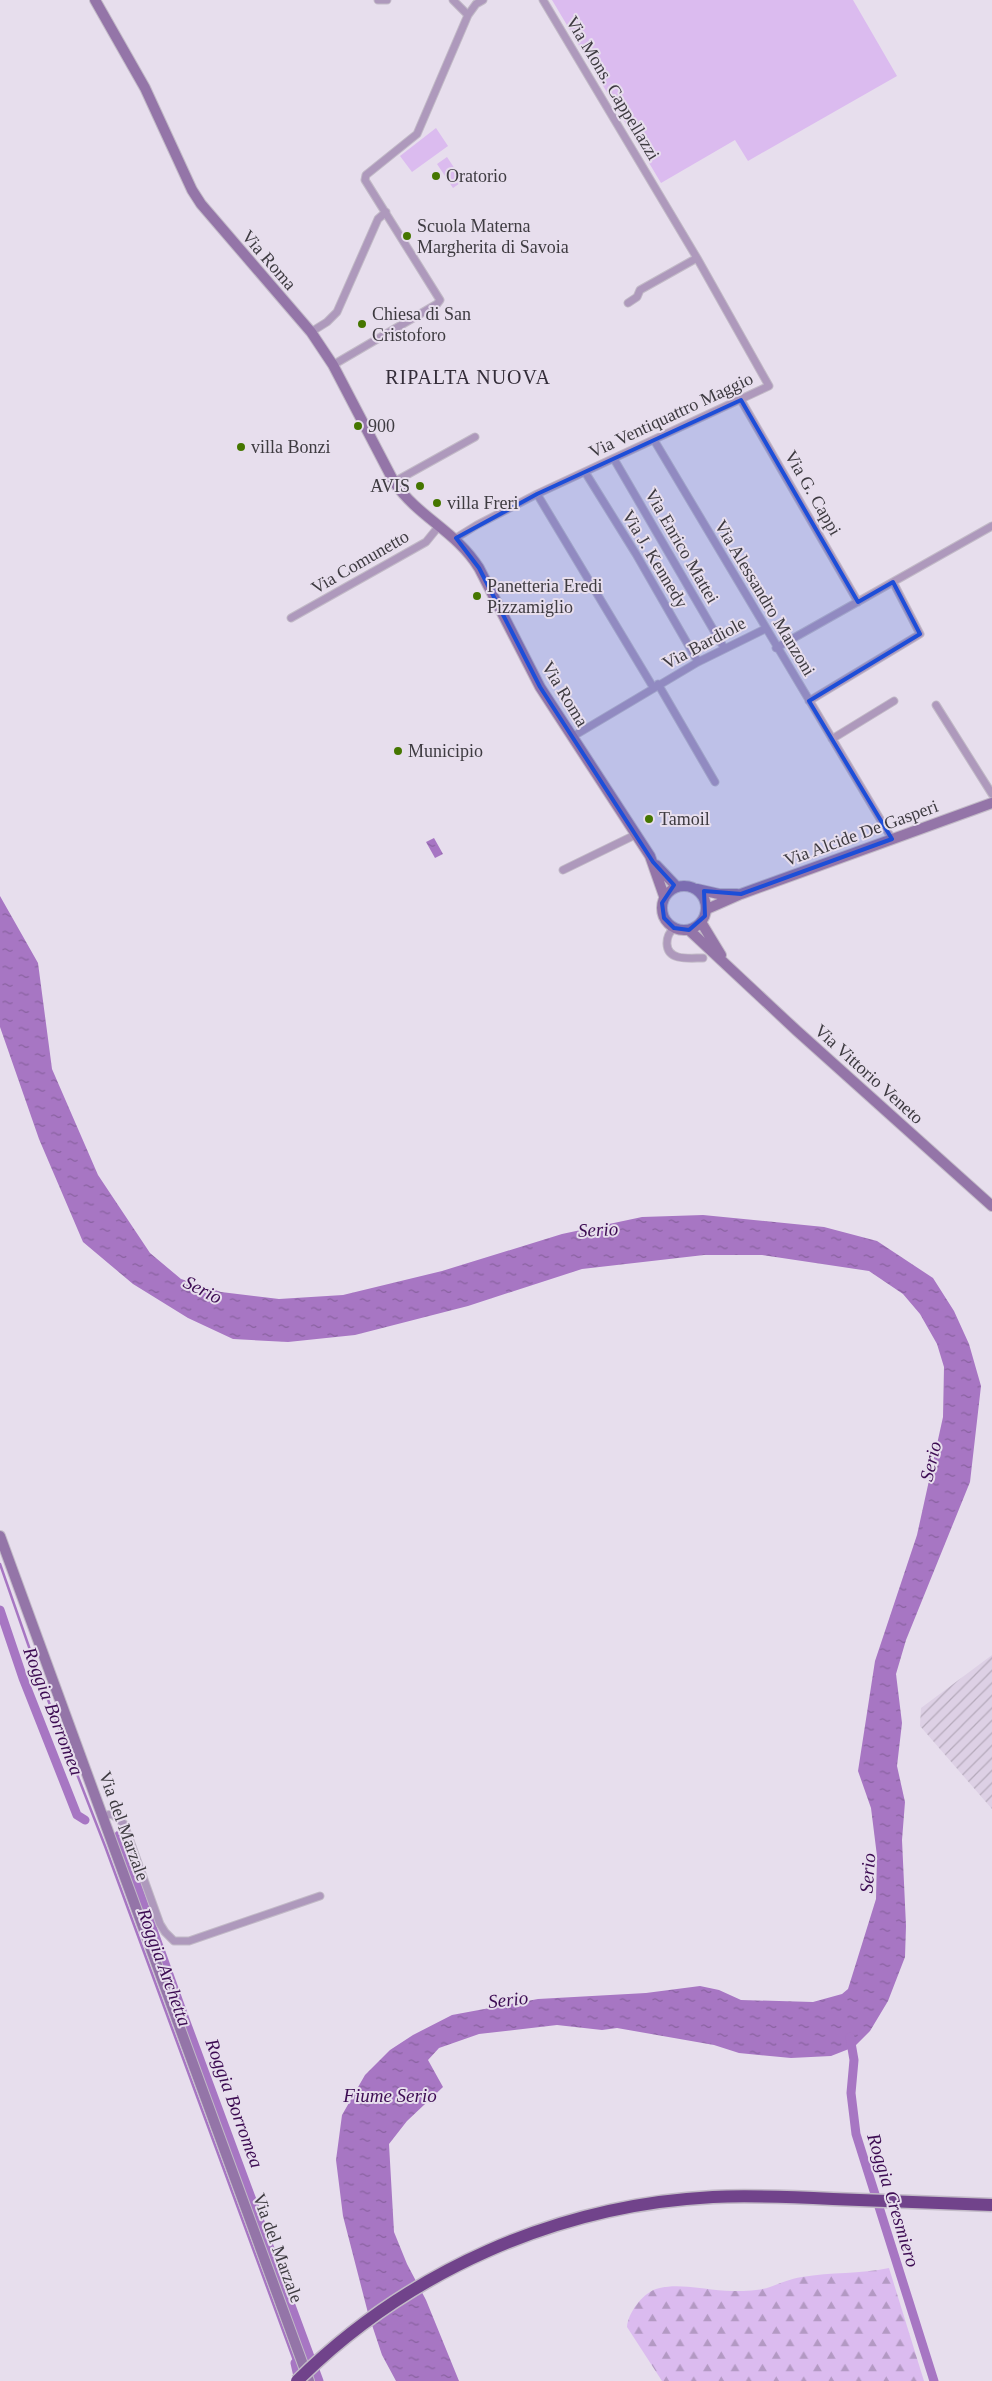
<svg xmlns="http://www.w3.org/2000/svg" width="992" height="2381" viewBox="0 0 992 2381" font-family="'Times New Roman',serif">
	<defs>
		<pattern id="industrial-furrows" width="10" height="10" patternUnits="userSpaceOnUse" patternTransform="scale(1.25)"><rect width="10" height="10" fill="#ddd0e5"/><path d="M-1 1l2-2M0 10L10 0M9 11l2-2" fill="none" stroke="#b5aabb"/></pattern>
		<pattern id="forest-firs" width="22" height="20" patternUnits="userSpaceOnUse" patternTransform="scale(1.25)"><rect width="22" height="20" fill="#dbbbef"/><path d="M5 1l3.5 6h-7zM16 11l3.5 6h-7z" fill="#b399c3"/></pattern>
		<pattern id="water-ripples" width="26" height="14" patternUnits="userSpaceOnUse" patternTransform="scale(1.25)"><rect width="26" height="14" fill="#a776c3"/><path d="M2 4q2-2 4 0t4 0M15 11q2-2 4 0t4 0" fill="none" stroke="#8962a0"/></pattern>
	</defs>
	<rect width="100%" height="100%" fill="#e7deed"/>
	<path fill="url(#industrial-furrows)" d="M992,1655v154l-72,-83 1,-18z"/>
	<path fill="#dbbbef" d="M552,0h301l44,76 -149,85 -13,-21 -74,43z
		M436,128l12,18 -36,26 -12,-16z
		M447,157l16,24 -10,7 -16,-24z"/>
	<path fill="url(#forest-firs)" d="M889,2268l35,113h-262l-35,-54c1,-14 15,-33 29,-38 23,-7 52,2 76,2 11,0 27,0 38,-4 11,-4 20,-8 32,-10 29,-5 58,-3 87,-9z"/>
	<path fill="url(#water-ripples)" d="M434,838l9,16 -8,4 -9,-16z
		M0,896l38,67 14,106 46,106 52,78 31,26 40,13 58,7 64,-4 99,-24 120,-37 80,-17 61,-2 121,12 53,14 56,37 21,33 15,33 12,42 -11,96 -64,158 -10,34 6,49 -5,43 8,36 -3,38 4,86 -1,31 -17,44 -18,30 -16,16 -23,9 -40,2 -52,-5 -25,-8 -97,-17 -15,2 -45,-5 -78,9 -40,14 -11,12 15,27 -36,34 -18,23 5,88 13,32 19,36 33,81h-63l-14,-26 -14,-42 -25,-97 -7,-56 6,-45 23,-40 25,-25 23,-15 39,-20 86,-16 108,-6 54,-7 19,4 22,10 72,2 29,-8 6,-5 28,-90 1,-43 -6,-48 -13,-37 17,-110 42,-126 26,-118 1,-50 -7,-23 -17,-30 -17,-20 -34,-23 -107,-16h-58l-122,14 -114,37 -113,29 -67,7 -55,-3 -45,-21 -55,-34 -50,-42 -44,-103 -39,-112z"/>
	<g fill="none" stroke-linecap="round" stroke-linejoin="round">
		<path stroke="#a776c3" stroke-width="2.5" d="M0,1564l43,123 62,159 190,517"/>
		<path stroke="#a776c3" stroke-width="9" d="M0,1610l23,68 54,137 8,5
			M119,1835l67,187 133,359
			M850,2037l4,23 -3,33 5,41 78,247
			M295,2363l4,18"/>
		<g stroke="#c2bac7" stroke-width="9">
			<path id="street" d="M378,0h9
				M453,0l15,15
				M628,303l9,-6 3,-7 57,-32
				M311,332l16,-10 10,-10 41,-93 8,-7
				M333,365l104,-61 3,-4 -75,-120 1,-5 51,-41 51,-119 8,-11 7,-4
				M741,400l117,202
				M654,440l238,399
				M614,459l110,189
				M585,472l51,82 62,108
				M394,482l81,-45
				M537,494l116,193
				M456,538l21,-13 60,-31 232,-108 -72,-128 -154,-258
				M291,618l135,-76 13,-16
				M776,648l216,-122
				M658,684l57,98
				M809,701l111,-67 -27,-52
				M936,705l56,89
				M572,737l126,-75 67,-33
				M832,739l62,-38
				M563,870l74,-36
				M674,928c-9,8 -11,25 4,29 8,2 17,1 25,1
				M103,1816l9,-2 12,10 36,100 5,8 9,9h15l131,-45"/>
		</g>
		<g stroke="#c2bac7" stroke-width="12">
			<path id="secondary" d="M95,0l50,88 47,102 9,14 110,128 22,33 61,117c25,36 62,49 85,86l61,119 110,169 14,40
				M656,865l20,21
				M662 908a22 22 0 1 1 44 0a22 22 0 1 1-44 0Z
				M697,889l22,5h18
				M707,909l34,-15 251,-91
				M701,922l20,33
				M689,930l107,100 196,176
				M0,1536l309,845"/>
		</g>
		<use href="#street" stroke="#ae99bc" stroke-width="7"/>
		<use href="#secondary" stroke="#9475a8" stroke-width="10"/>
		<g stroke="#c2bac7" stroke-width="15" stroke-linecap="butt">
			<path id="highway-bridge" d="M297,2381c111,-110 260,-176 416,-184 40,-2 80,0 120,2 53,2 106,4 159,6"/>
		</g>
		<use href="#highway-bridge" stroke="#71438b" stroke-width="12"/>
	</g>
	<path fill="#1d4ed8" fill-opacity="0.2" stroke="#1d4ed8" stroke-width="4" stroke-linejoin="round" d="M741,400l117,202 35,-20 27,52 -111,67 83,138 -151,55 -37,-3 1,25 -16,14 -15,-2 -10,-10 -2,-15 12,-18 -21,-23 -113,-175 -61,-119 -23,-30 81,-44z"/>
	<g fill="#457600" stroke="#e7deed" stroke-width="2">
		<circle cx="436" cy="176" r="5"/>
		<circle cx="407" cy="236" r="5"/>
		<circle cx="362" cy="324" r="5"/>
		<circle cx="358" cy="426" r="5"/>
		<circle cx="241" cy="447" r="5"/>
		<circle cx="420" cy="486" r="5"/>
		<circle cx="437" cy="503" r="5"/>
		<circle cx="477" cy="596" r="5"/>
		<circle cx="398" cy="751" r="5"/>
		<circle cx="649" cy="819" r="5"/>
	</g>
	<g text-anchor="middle" stroke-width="4" stroke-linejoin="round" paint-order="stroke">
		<g font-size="18" fill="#3e3b41" stroke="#e7deed">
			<text transform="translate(613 88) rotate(59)" y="6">Via Mons. Cappellazzi</text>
			<text transform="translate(269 260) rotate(49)" y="6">Via Roma</text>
			<text transform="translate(671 415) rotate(-25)" y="6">Via Ventiquattro Maggio</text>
			<text transform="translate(813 493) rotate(60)" y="6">Via G. Cappi</text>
			<text transform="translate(682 546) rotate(60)" y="6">Via Enrico Mattei</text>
			<text transform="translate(655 559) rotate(59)" y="6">Via J. Kennedy</text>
			<text transform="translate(360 562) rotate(-30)" y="6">Via Comunetto</text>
			<text transform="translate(765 598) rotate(59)" y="6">Via Alessandro Manzoni</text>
			<text transform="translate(704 643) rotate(-28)" y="6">Via Bardiole</text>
			<text transform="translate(565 694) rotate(59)" y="6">Via Roma</text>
			<text transform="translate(861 833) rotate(-20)" y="6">Via Alcide De Gasperi</text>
			<text transform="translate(869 1074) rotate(42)" y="6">Via Vittorio Veneto</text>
			<text transform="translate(124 1826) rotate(70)" y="6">Via del Marzale</text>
			<text transform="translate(278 2248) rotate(70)" y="6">Via del Marzale</text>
		</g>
		<g font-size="18" fill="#3e3b41" stroke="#e7deed" text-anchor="start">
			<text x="446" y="182">Oratorio</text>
			<text x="417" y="232">Scuola Materna<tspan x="417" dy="21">Margherita di Savoia</tspan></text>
			<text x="372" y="320">Chiesa di San<tspan x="372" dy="21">Cristoforo</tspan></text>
			<text x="368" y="432">900</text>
			<text x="251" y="453">villa Bonzi</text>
			<text x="410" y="492" text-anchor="end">AVIS</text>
			<text x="447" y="509">villa Freri</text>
			<text x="487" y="592">Panetteria Eredi<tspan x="487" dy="21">Pizzamiglio</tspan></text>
			<text x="408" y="757">Municipio</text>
			<text x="659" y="825">Tamoil</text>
		</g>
		<g font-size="19" font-style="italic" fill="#3d0c53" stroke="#e7deed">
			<text transform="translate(598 1229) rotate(-3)" y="7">Serio</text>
			<text transform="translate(203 1289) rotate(27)" y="7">Serio</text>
			<text transform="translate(930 1461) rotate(-76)" y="7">Serio</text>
			<text transform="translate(54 1711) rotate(69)" y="7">Roggia Borromea</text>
			<text transform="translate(867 1873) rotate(-86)" y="7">Serio</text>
			<text transform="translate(165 1967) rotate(70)" y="7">Roggia Archetta</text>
			<text transform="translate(508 1999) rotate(-6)" y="7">Serio</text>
			<text x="390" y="2102">Fiume Serio</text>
			<text transform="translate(235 2103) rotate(70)" y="7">Roggia Borromea</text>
			<text transform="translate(894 2200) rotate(73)" y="7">Roggia Cresmiero</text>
		</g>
		<g font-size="20" letter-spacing="1" fill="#342d39" stroke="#e7deed">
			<text x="468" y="384">RIPALTA NUOVA</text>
		</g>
	</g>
</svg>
